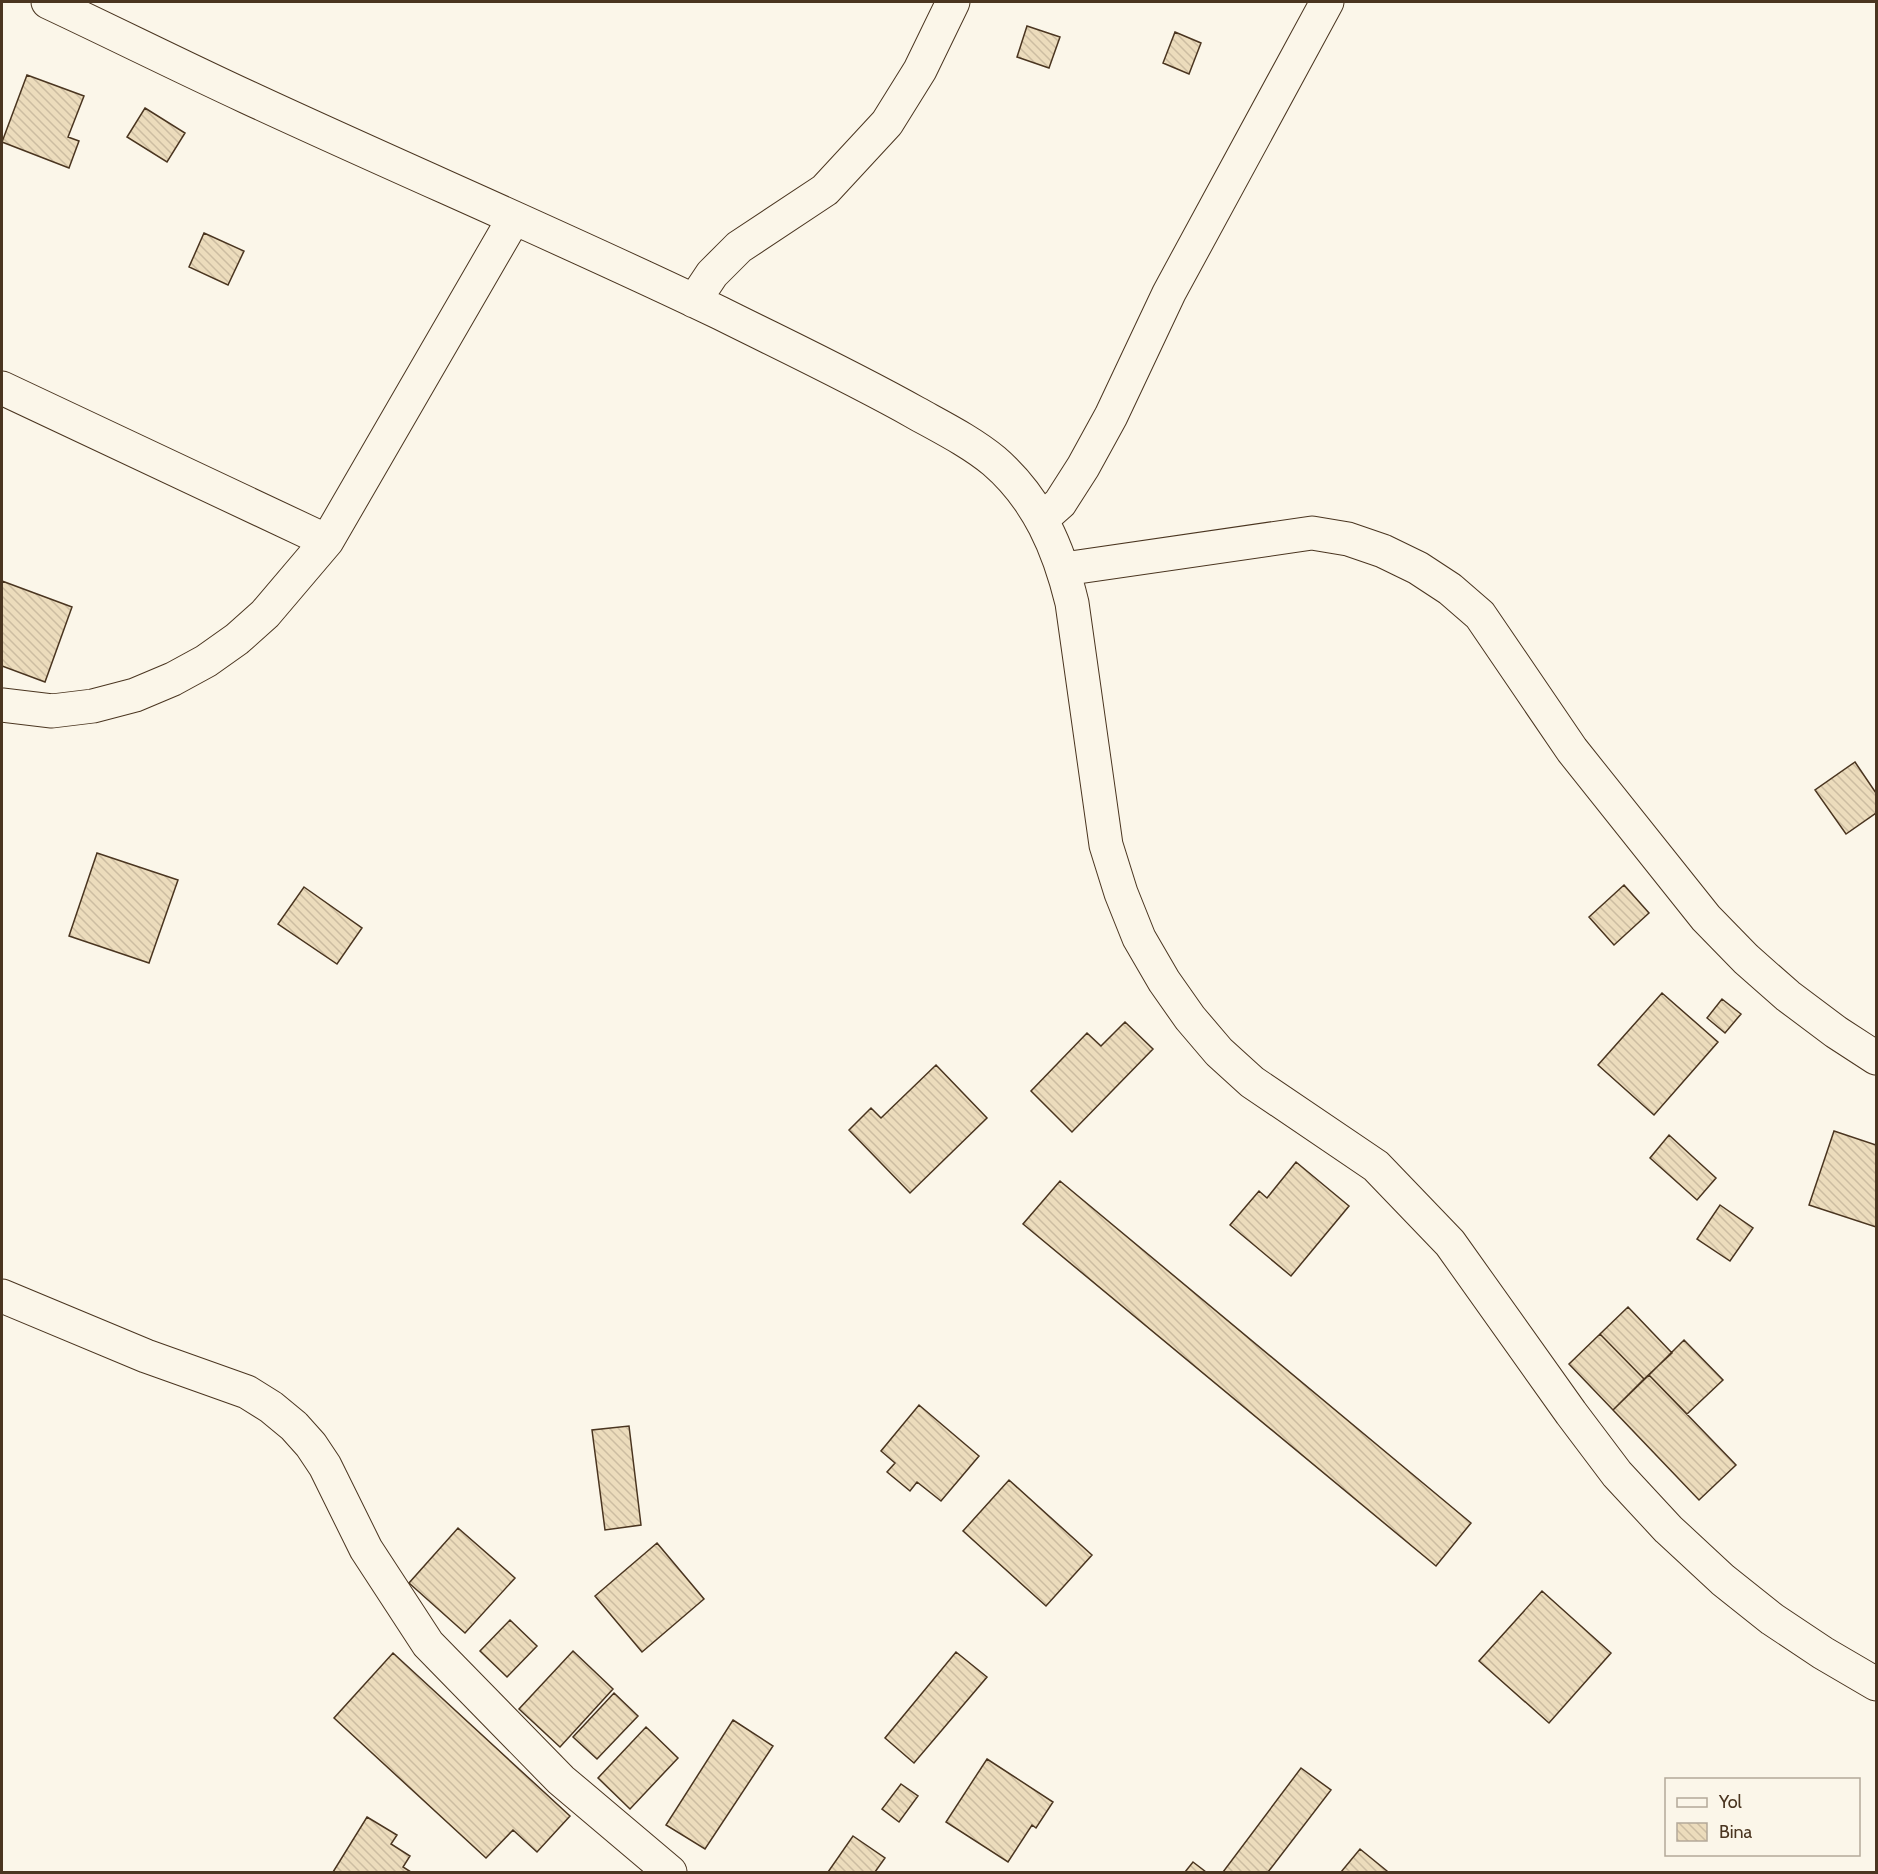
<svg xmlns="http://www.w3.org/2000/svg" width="1878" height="1874" viewBox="0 0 1878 1874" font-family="Cabin,sans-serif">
	<defs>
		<pattern id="building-back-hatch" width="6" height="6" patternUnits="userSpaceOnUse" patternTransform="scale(1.5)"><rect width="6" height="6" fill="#ecdcbc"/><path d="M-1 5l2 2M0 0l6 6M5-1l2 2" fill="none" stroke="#ccbda1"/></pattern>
	</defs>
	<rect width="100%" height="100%" fill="#fbf6e9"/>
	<path fill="url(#building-back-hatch)" stroke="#4a3520" stroke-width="1.5" d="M1027,26l33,11 -11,31 -32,-11z
		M1175,32l26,11 -12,31 -26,-11z
		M27,75l57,21 -16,41 11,4 -10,27 -67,-26z
		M145,108l40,25 -18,29 -40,-25z
		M204,233l40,18 -16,34 -39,-18z
		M2,581l70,26 -27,75 -43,-16z
		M1855,762l21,31v20l-30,21 -31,-44z
		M97,853l81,27 -29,83 -80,-27z
		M1624,885l25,28 -35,32 -25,-28z
		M304,887l58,41 -25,36 -59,-40z
		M1662,993l56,49 -64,73 -56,-50z
		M1722,999l19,15 -16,19 -18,-15z
		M1125,1022l28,27 -81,83 -41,-41 56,-58 14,13z
		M936,1065l51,53 -77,75 -61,-63 22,-22 10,10z
		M1834,1131l42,14v82l-67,-22z
		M1669,1135l47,43 -19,22 -47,-42z
		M1296,1162l53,44 -58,70 -61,-51 29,-34 8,7z
		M1060,1181l411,342 -35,43 -413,-342z
		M1720,1205l33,23 -23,33 -33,-22z
		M1628,1307l44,46 -28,26 -44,-45z
		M1600,1334l44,45 -31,31 -44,-46z
		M1684,1340l39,40 -36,34 -38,-39z
		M1649,1375l87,90 -37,35 -86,-90z
		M919,1405l60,51 -38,45 -24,-19 -7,9 -23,-19 8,-9 -14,-12z
		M629,1426l12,99 -36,5 -13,-100z
		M1009,1480l83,75 -46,51 -83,-75z
		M458,1528l57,50 -50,55 -56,-50z
		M657,1543l47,56 -62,53 -47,-56z
		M1542,1591l69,62 -62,70 -70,-62z
		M510,1620l27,26 -30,31 -27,-26z
		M573,1651l40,38 -53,58 -41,-38z
		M956,1652l31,25 -73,86 -29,-25z
		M393,1653l177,163 -33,36 -24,-22 -27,28 -152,-140z
		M614,1693l24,23 -41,43 -24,-22z
		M733,1720l40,26 -68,103 -39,-24z
		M646,1727l32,31 -48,51 -32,-31z
		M987,1759l66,43 -17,26 -4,-3 -24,37 -62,-40z
		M1301,1768l30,22 -63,82h-45z
		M901,1784l17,12 -19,26 -17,-13z
		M367,1817l30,18 -6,9 19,12 -7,11 8,5h-78z
		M853,1836l32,22 -10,14h-47z
		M1360,1849l27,22 -1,1h-45z
		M1193,1862l13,10h-21z"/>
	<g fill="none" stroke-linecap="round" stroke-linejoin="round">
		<g stroke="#4a3520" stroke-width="35">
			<path id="minor" d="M48,2c66,31 132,64 199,95 157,73 317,141 473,216 66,33 132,64 196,100 27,15 55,29 78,48 44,38 65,88 78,142l34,242 15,48 18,45 25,43 26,37 29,34 33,30 124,84 74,77 121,170 46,61 51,55 55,51 49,39 51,34 53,31
				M694,301l18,-27 27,-27 86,-57 62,-67 33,-53 33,-68
				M2,388l325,153
				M1042,519l18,-16 23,-36 28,-51 58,-123 158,-291
				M1064,569l248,-36 36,6 35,12 35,17 32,21 30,26 92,135 134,168 40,41 42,37 48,36 40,26
				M2,705l50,6 41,-5 42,-11 38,-16 33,-18 31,-22 28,-25 62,-73 187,-323
				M2,1296l144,60 101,36 24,15 23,19 17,19 14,21 41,83 62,95 133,136 109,92"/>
		</g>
		<use href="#minor" stroke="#fbf6e9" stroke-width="33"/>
	</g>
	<rect width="1878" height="1874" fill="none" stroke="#4a3520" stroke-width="6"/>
	<rect x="1665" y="1778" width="195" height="78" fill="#fbf6e9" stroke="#b4a999" stroke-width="1.5"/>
	<rect x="1677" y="1798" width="30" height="9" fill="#fbf6e9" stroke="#b4a999" stroke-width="1.5"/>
	<text x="1719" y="1808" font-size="18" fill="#4a3520">Yol</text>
	<rect x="1677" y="1823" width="30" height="18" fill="url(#building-back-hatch)" stroke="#b4a999" stroke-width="1.5"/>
	<text x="1719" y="1838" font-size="18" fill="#4a3520">Bina</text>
</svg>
